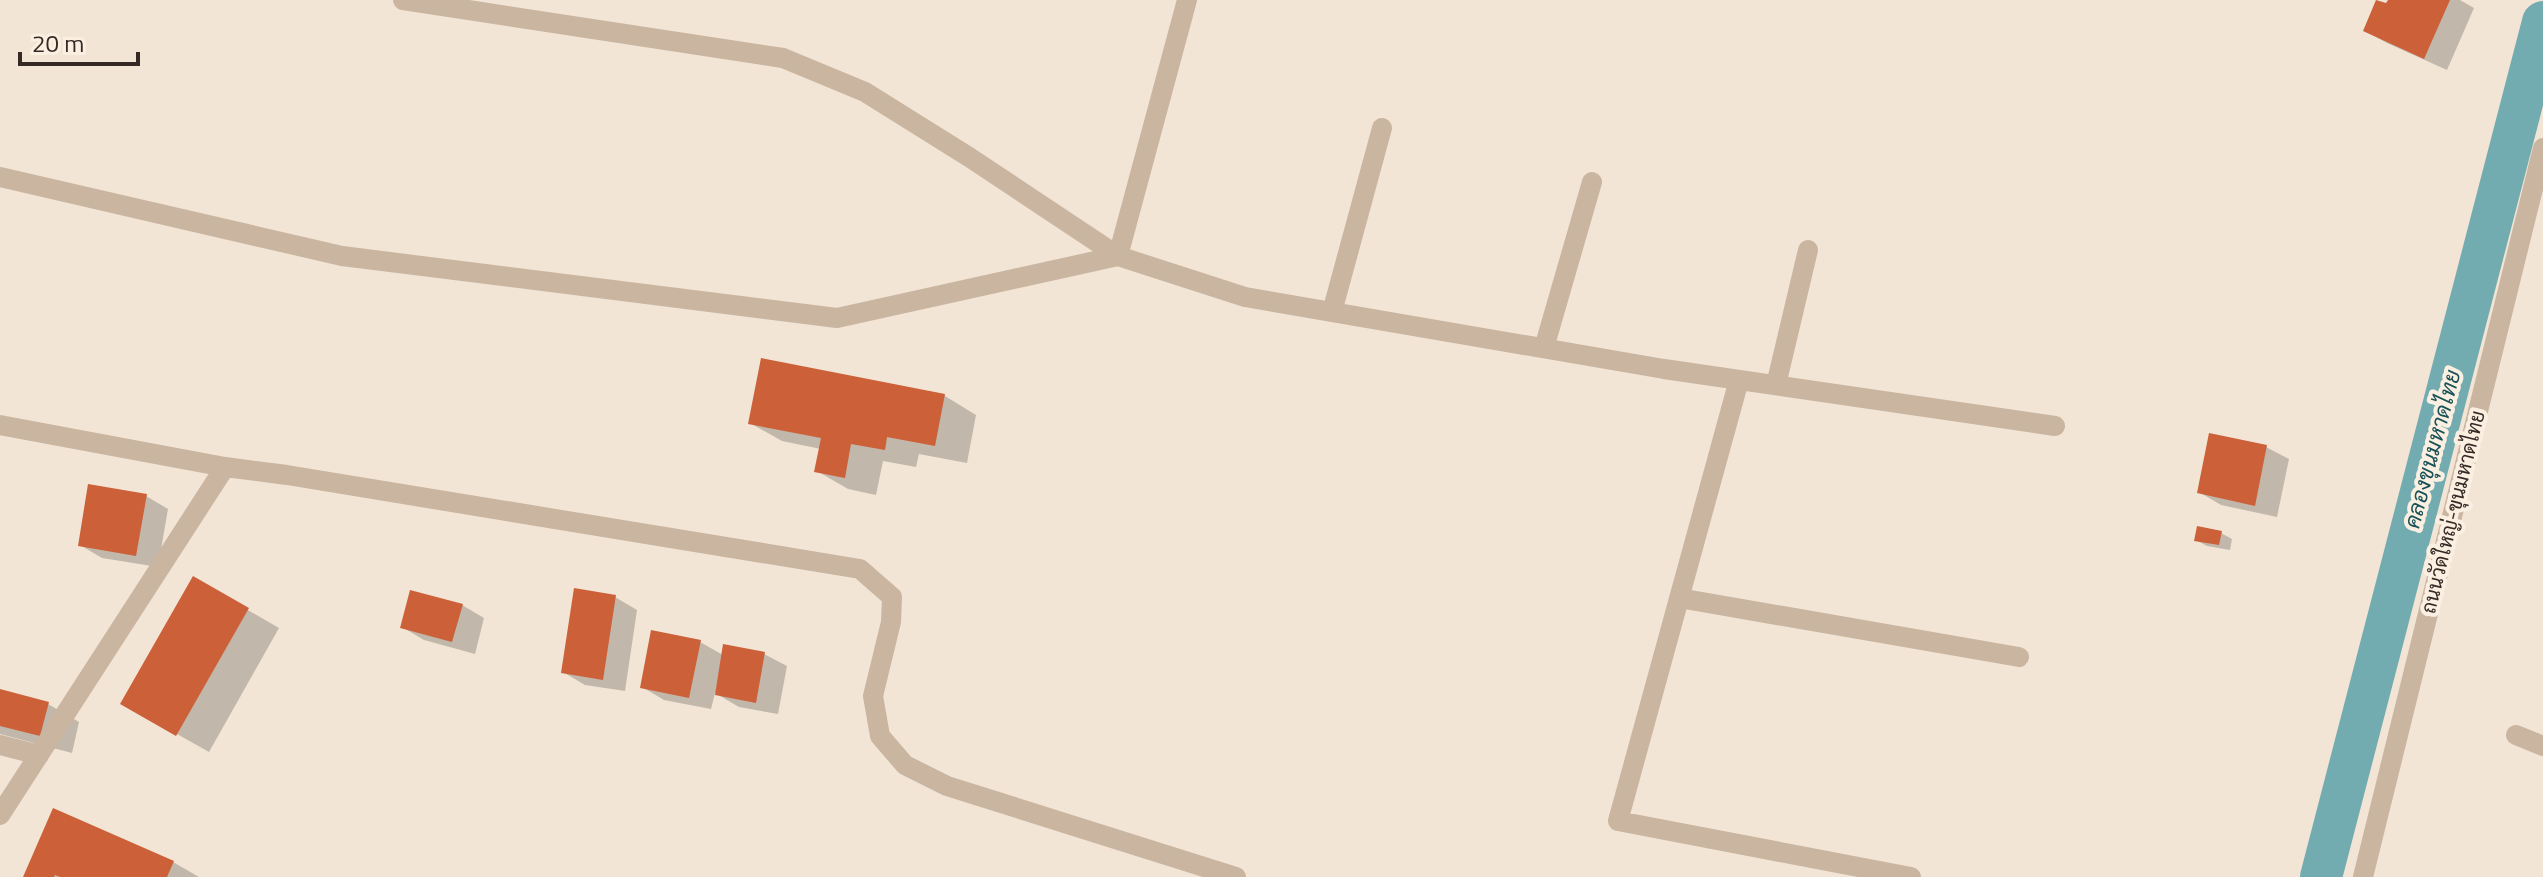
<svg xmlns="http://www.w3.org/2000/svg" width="2543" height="877" viewBox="0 0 2543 877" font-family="'Titillium Web',Sarabun,sans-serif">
	<rect width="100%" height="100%" fill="#f2e5d5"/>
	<path fill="#0003" d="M2390,0h70l14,8 -27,62 -60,-27 -22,-12z
		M762,361l183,35 31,19 -9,48 -48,-9 -3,13 -33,-6 -7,34 -28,-6 -31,-18 4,-22 -39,-8 -32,-18z
		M2266,447l23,12 -12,58 -56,-12 -22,-13z
		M146,496l22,13 -10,58 -56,-9 -22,-13z
		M2221,533l11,6 -2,11 -23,-4 -11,-6z
		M194,579l85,49 -70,124 -87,-49z
		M615,597l22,13 -12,81 -40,-6 -22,-13z
		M462,605l22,13 -9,36 -51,-14 -22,-13z
		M700,642l23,13 41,-1 23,12 -9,48 -39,-7 -24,-14 -4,16 -47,-9 -22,-13z
		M0,691l48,13 31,18 -7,31 -72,-19z
		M173,862l26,15h-174z"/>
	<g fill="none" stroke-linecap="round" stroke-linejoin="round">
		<path stroke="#73acb0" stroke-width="42" d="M2321,877l222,-855"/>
	</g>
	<path fill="#cc6038" d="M2376,0l10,3 2,-3h62l-26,59 -61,-28z
		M761,358l184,36 -10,52 -48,-9 -2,13 -34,-6 -6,34 -31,-6 7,-34 -73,-14z
		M2209,433l58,12 -12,61 -58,-13z
		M88,484l59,10 -11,62 -58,-10z
		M2197,526l25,5 -3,14 -25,-4z
		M193,576l56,32 -73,128 -56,-32z
		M574,588l42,7 -13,85 -42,-7z
		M410,590l53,14 -11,38 -52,-14z
		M651,630l50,10 -12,58 -49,-10z
		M723,644l42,8 -9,51 -41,-8z
		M0,689l49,13 -9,34 -40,-10z
		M53,808l121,53 -7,16h-107l-5,-2 -1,2h-31z"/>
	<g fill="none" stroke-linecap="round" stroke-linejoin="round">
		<path stroke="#cab5a1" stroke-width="20" d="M0,745l39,10"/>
		<path stroke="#cab5a1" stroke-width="20" d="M403,0l380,58 82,34 104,65 149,99 127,41 419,72 391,57
			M0,177l342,79 495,62 281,-62 69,-256
			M1332,312l50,-184
			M1544,348l48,-166
			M1739,380l-121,441 293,56
			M1776,385l32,-135
			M0,425l225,42 62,8 573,94 32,28 -1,25 -18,74 7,40 25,29 42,21 289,91
			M1679,598l340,59
			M2516,735l27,11
			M0,815l225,-348
			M2363,877l180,-729"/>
	</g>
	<g text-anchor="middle" stroke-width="8" stroke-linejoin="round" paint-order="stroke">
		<g font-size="20" fill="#342924" stroke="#faefe1">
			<text transform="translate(2453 512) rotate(-76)" y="7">ถนนวัดใหญ่-ขุนมหาดไทย</text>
		</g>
		<g font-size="22" font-style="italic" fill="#185157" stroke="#faefe1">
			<text transform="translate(2432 449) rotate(-75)" y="8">คลองขุนมหาดไทย</text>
		</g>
	</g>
	<path d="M20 52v12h118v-12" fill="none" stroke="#342924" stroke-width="4"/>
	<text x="32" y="52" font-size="24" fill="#342924" stroke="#faefe1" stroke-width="6" paint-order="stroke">20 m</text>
</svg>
